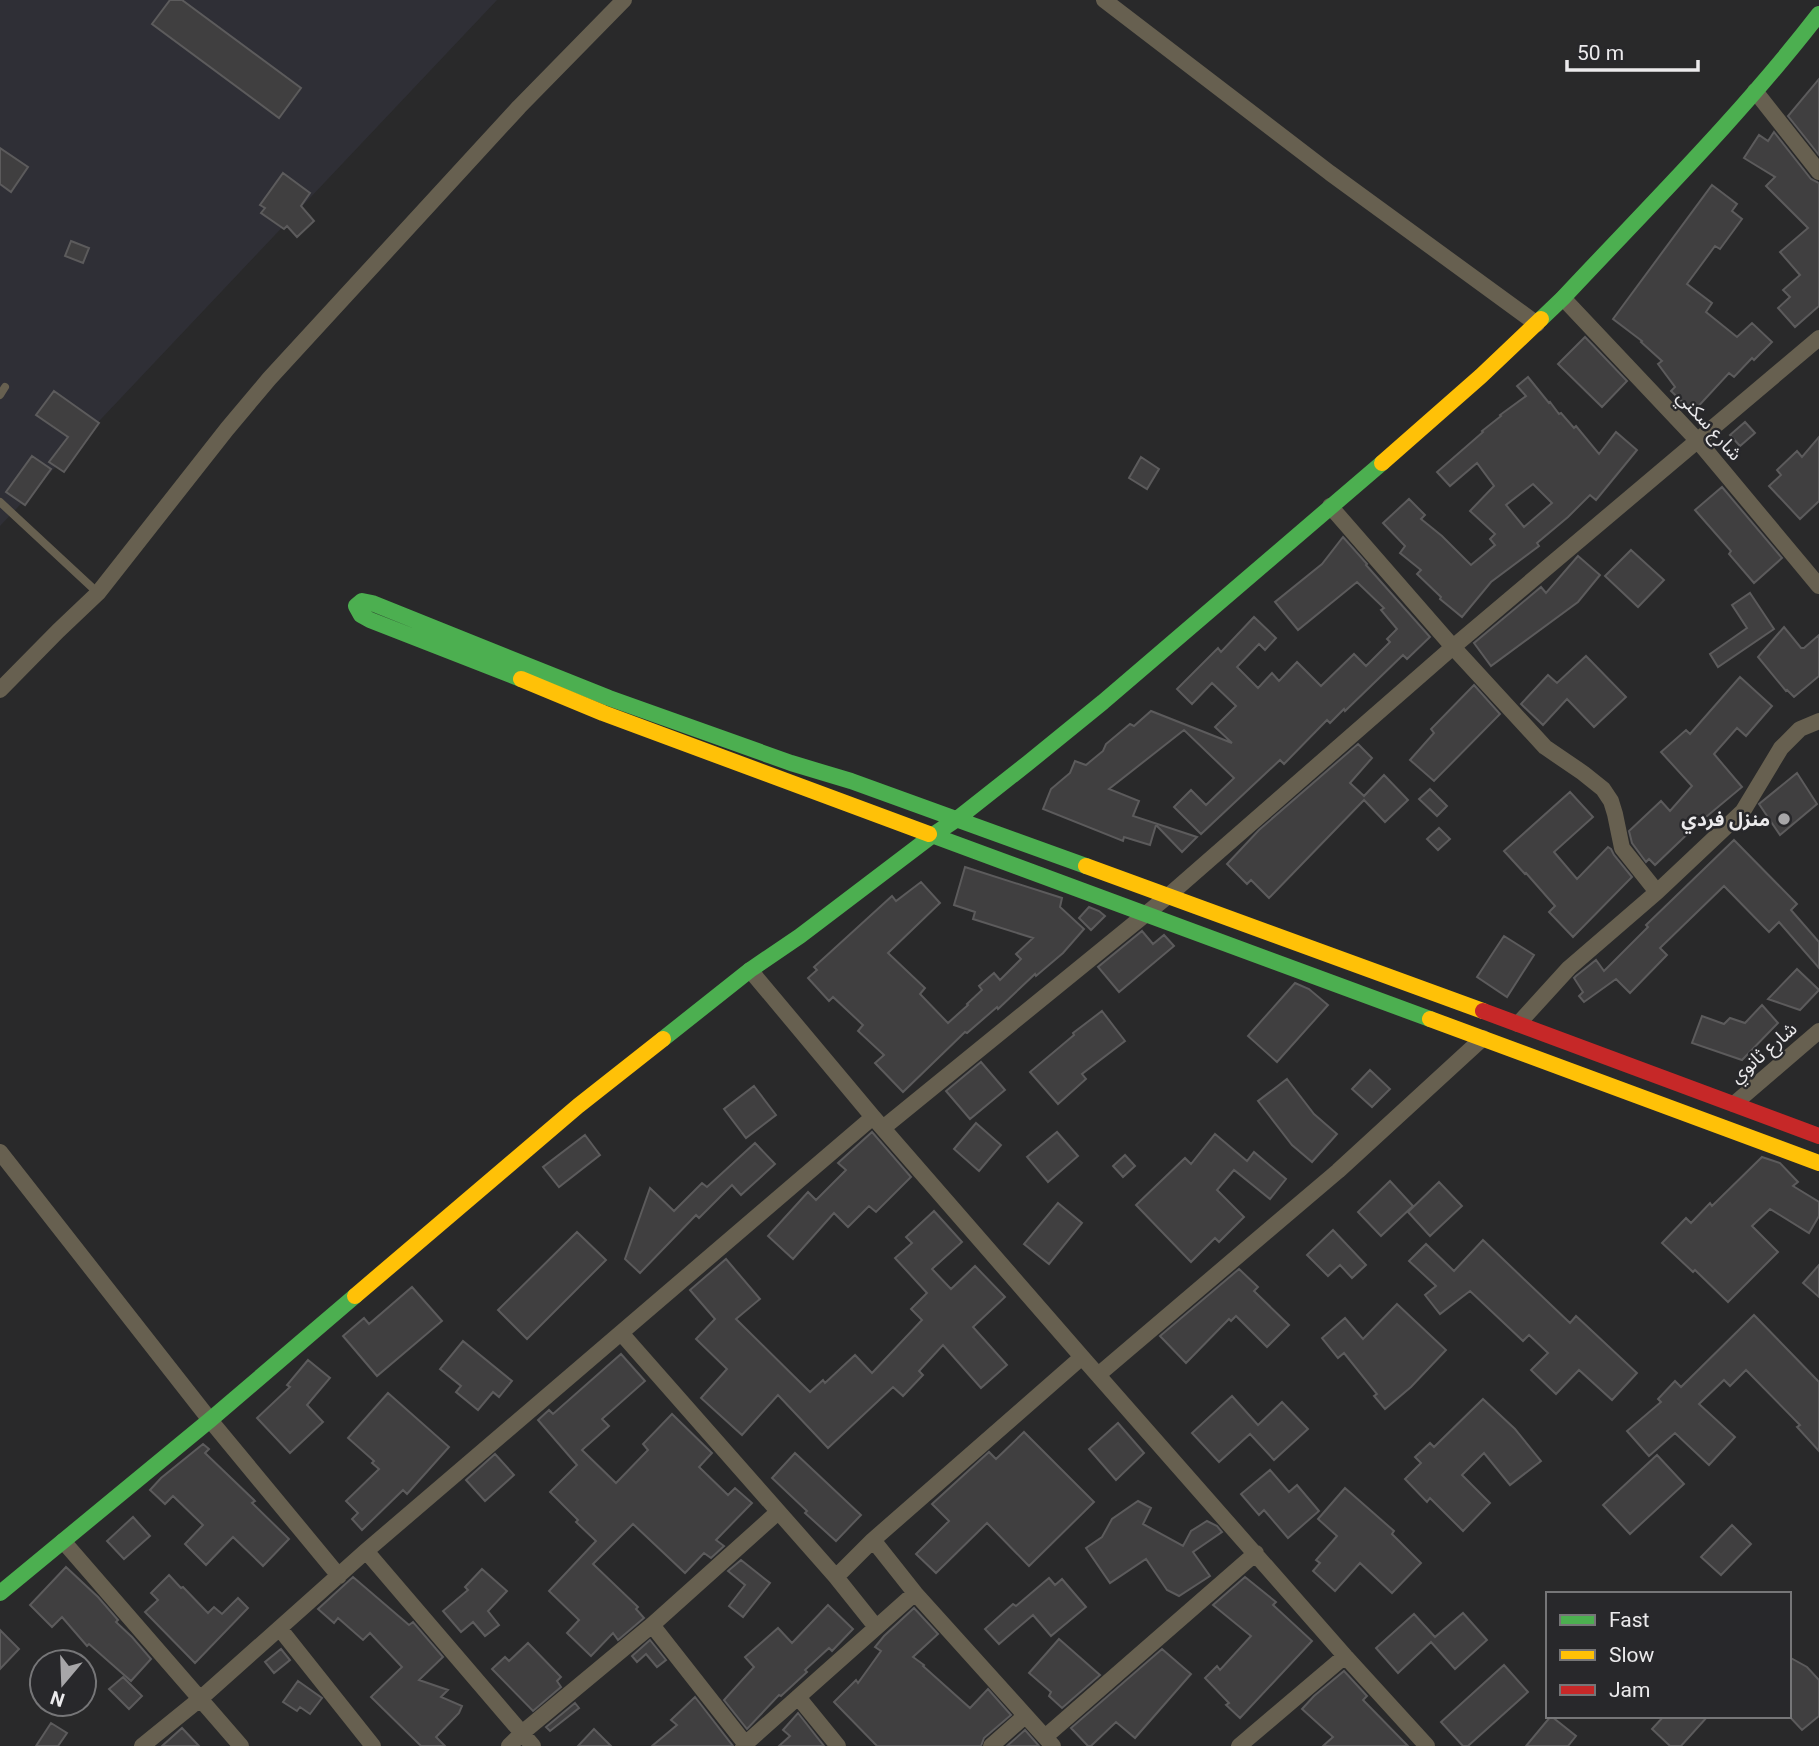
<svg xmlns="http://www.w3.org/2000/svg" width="1819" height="1746" viewBox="0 0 1819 1746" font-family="Roboto,'Noto Sans Arabic',sans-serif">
	<rect width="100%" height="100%" fill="#29292a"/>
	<path fill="#2f2f36" d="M0,0h497l-497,526z"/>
	<path fill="#403f40" stroke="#5c5b5c" stroke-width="2" fill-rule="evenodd" d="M170,0h12l119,88 -22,30 -127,-94z
		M1819,79v76l-31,-39z
		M1774,132l37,47 8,4v123l-24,21 -17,-19 12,-11 -7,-7 17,-15 -20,-23 28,-24 -42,-42 9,-9 -31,-19 15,-23 9,6z
		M0,148l28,19 -17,25 -11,-8z
		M283,173l27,20 -9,13 13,15 -17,16 -10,-11 -3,3 -23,-16 4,-5 -5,-3z
		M1712,185l25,19 -5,7 10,8 -22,30 -5,-3 -28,38 25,19 -6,9 31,25 15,-14 20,19 -18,18 -2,-2 -18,19 -5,-4 -36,39 -22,-21 4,-4 -17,-23 4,-3 -21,-19 1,-1 -29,-22z
		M71,241l18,7 -6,15 -18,-7z
		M1585,337l42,44 -25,26 -44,-43z
		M1528,377l21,26 1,-1 9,12 2,-1 13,15 2,-2 23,28 17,-22 21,18 -41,50 -6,-5 -22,22 -31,26 2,3 -48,36 -29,35 -22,-18 1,-2 -24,-23 4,-4 -21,-17 5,-7 -22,-23 26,-24 16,16 -4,4 21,17 29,29 24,-20 -5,-6 5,-5 -25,-23 24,-25 -17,-23 -27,23 -13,-14 46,-40 -1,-1 19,-15 -1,-1 26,-19 -9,-10zM1533,484l19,19 -28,24 -18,-22z
		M54,391l45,32 -35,49 -15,-10 19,-25 -32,-22z
		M1745,422l10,11 -15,13 -10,-11z
		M1819,437v64l-19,18 -31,-33 12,-11 -4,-5 20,-19 5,6z
		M32,456l19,13 -26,36 -19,-13z
		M1141,457l18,12 -12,20 -18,-11z
		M1722,487l60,71 -28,25 -25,-29 2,-3 -36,-41z
		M1343,537l24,27 -1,1 64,72 -23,22 -4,-4 -58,56 -1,-2 -14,14 -3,-3 -43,44 -4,-4 -79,74 -27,-27 17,-17 15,15 28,-27 -50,-48 -75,59 30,12 -6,15 64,21 -15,15 -26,-27 -6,20 -26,-8 -1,4 -80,-32 8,-20 19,-16 5,-12 11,4 17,-14 3,-7 24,-20 4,2 17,-15 81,32 -17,-16 21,-21 -24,-23 -20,21 -15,-15 41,-41 3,4 33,-35 22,21 -11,12 -6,-6 -22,23 21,21 14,-15 7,8 18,-19 24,24 33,-32 12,12 24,-24 -3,-3 10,-10 -16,-19 3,-2 -27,-26 -59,48 -23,-28 47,-38z
		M1631,550l33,30 -26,27 -33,-31z
		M1578,556l22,19 -22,27 -87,64 -17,-23 67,-56 5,6z
		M1750,593l24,36 -56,38 -8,-13 37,-26 -15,-23z
		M1784,627l17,21h3l15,-13v41l-25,21 -7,-7 -1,1 -28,-34z
		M1586,656l40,41 -32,30 -27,-28 -24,26 -22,-21 27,-29 9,8z
		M1740,677l32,29 -26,30 -9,-8 -23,26 28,33 -42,35 -45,43 -6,-6 -3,3 -14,-19 -3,-12 32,-30 9,10 22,-25 -31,-34 25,-22 4,4z
		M1474,685l26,29 -66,67 -24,-21 24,-27 -3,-4z
		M1358,744l14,14 -22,25 14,13 20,-21 24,25 -23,22 -21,-22 -95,98 -18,-18 -4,4 -20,-20 32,-34z
		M1797,773l20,31 -37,31 -21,-31z
		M1430,789l17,17 -10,10 -18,-17z
		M1570,792l23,25 -39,35 23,27 31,-32 3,2 3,6 18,22 -59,60 -24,-25 6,-6 -29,-33 -1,1 -21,-23z
		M1439,828l11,11 -12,11 -11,-11z
		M1734,840l63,64 -6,6 28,32v26l-40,-46 -10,10 -45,-46 -64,62 7,7 -37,38 -14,-14 -32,23 -5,-6 4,-4 -9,-14 2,-2 20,-16 8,11 44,-44 -2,-2z
		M965,867l97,31 -2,9 24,22 -21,24 -27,23 -1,-2 -37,35 -1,-2 -30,26 -2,-1 -62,60 -28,-29 9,-8 -26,-24 5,-6 -30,-28 -4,4 -21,-23 9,-8 -3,-3 78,-71 4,5 25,-19 19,21 -52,50 37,35 -5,6 28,29 20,-18 -1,-1 15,-14 -3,-4 15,-13 6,7 21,-21 -5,-5 17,-16 -60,-19 2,-7 -21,-7z
		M1089,907l10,4 6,5 -14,14 -12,-12z
		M1142,931l11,13 11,-9 10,11 -55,46 -21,-25z
		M1504,936l30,19 -27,42 -30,-20z
		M1797,969l22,21 -19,20 -32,-11z
		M1295,983l14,6 19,16 -51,57 -29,-26z
		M1762,1005l16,18 -36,37 -50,-17 10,-27 22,8 6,-6 15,5z
		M1102,1011l23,30 -43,33 4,5 -28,25 -28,-32 44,-37 -1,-2z
		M981,1062l24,28 -35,29 -24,-28z
		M1370,1070l20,19 -18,18 -20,-18z
		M1287,1079l27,35 23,20 -25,28 -20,-17 -34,-44z
		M754,1086l22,29 -30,23 -22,-29z
		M976,1123l25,22 -22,26 -25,-22z
		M872,1132l39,45 -35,35 -7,-6 -21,21 -14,-14 -41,46 -25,-23 40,-44 8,8 30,-30 -8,-7z
		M1057,1132l21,24 -30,26 -21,-25z
		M1215,1134l32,27 7,-9 32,27 -16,20 -36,-29 -17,20 27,27 -25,25 -4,-4 -24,24 -55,-57 49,-47 6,6z
		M585,1135l15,20 -41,32 -16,-20z
		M755,1143l20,21 -34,31 -9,-10 -33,33 -3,-3 -56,58 -15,-14 25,-71 24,23 28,-28 5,4z
		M1125,1155l10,11 -12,11 -10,-11z
		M1762,1157l18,6 18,19 -5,4 26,16v14l-10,17 -39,-24 -18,17 26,26 -50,50 -33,-32 -2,2 -31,-29 24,-25 5,5 19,-20 2,3z
		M1390,1181l23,25 -32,30 -23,-24z
		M1439,1182l23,24 -32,30 -22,-24z
		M1058,1203l24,20 -33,41 -25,-20z
		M934,1211l28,31 -30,27 19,20 24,-23 30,31 -32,30 34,38 -26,23 -38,-43 -24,26 4,4 -20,21 -10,-9 -65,61 -50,-53 -36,40 -41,-37 26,-29 -31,-30 19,-20 -25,-29 36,-31 34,40 -24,20 74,73 13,-12 2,3 30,-28 17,18 50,-53 -11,-11 16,-16 -32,-35 17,-15 -6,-6z
		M1333,1230l33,35 -14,13 -12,-13 -12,11 -21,-21z
		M577,1232l29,28 -79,79 -29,-29z
		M1483,1240l87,83 6,-7 61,57 -25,27 -33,-30 -23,24 -25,-24 17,-17 -19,-18 -6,6 -53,-50 -30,23 -15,-19 11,-9 -27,-25 17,-17 28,27z
		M1819,1265v32l-16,-14z
		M1239,1269l19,18 -4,4 35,34 -22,22 -31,-31 -5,5 -2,-2 -43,44 -26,-27z
		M412,1287l30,34 -65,55 -34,-40 21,-18 5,6z
		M1397,1304l49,46 -35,37 -26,22 -11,-13 3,-2 -33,-41 -6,5 -16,-20 23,-20 18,21z
		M1754,1315l65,67v69l-22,-24 3,-2 -54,-55 -16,16 -6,-6 -25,24 36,33 -26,28 -34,-32 -26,23 -22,-25 34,-29 -3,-3 17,-18 6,6z
		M463,1341l49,40 -13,16 -6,-5 -15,18 -22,-18 5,-6 -21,-17z
		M621,1354l24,27 -43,38 7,7 -27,24 34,33 32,-33 -5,-6 29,-30 40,39 -13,14 29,28 7,-7 17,15 -36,37 8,6 -13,12 -7,-5 -19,20 -52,-49 -40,40 45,43 -2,2 8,9 -26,22 -5,-7 -22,23 -24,-23 12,-13 -30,-29 47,-50 -20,-19 2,-2 -28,-28 27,-27 -39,-45 11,-10 4,4z
		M308,1360l22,18 -23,27 16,17 -33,31 -33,-35 33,-31 -3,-2z
		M388,1393l61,54 -42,47 -4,-4 -41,40 -10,-11 6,-6 -12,-12 33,-32 -7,-6 2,-2 -26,-23z
		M1232,1396l26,29 24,-23 26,27 -34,31 -24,-26 -31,28 -27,-29z
		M1483,1399l32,30 26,32 -31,24 -26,-32 -22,22 28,28 -27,28 -33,-33 -3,4 -22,-23 16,-16 -6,-6 15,-14 4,4z
		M1118,1423l26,30 -28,27 -27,-31z
		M1024,1432l70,70 -65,64 -42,-43 -51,50 -20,-19 33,-33 -17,-17 57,-52 7,7z
		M203,1444l6,5 -4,4 50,48 -3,2 37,36 -26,27 -30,-29 -27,28 -21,-21 18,-19 -30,-29 -8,8 -15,-14 11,-12z
		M795,1453l66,62 -25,26 -31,-28 2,-2 -35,-33z
		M495,1454l19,21 -29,26 -19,-21z
		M1657,1455l27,29 -54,50 -27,-29z
		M1270,1470l19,22 8,-7 22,26 -31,27 -24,-28 -5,5 -18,-21z
		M1345,1488l49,43 -2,3 29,29 -29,30 -32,-30 -25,28 -22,-20 7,-8 -4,-3 21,-24 -19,-17z
		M1138,1501l13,7 -8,16 40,22 8,-15 16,-10 10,5 5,6 -29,20 17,24 -31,20 -12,-6 -21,-31 -36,24 -24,-35 16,-11 10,-18z
		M133,1517l17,19 -26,23 -17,-18z
		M1732,1525l19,19 -30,31 -20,-18z
		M741,1560l29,23 -27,34 -14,-11 16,-21 -17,-14z
		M66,1567l32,30 20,23 -2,2 16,15 19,22 -20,22 -42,-37 -2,2 -25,-29 -10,10 -22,-22z
		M482,1569l25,22 -19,20 11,14 -14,11 -12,-14 -12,10 -18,-21 25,-21 -3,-3z
		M169,1575l12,13 2,-1 25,26 6,-6 8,7 16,-16 10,10 -53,55 -50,-51 13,-12 -7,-7z
		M353,1577l56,48 4,-3 30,35 -24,23 29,10 -7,7 21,9 -3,7 -23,24 9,9h-24l-50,-49 31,-30 -32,-34 -7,7 -25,-22 -4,5 -16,-14z
		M1245,1577l31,25 -3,3 39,36 -72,77 -14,-13 3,-2 -24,-25 12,-12 3,4 31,-34 -38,-31z
		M1049,1578l6,7 7,-6 24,28 -35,29 -18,-21 -34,29 -14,-15 28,-25 3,2z
		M828,1605l25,24 -21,22 -3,-3 -24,22 2,2 -26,24 -2,-1 -32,34 -23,-29 30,-33 -9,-10 33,-29 14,15z
		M914,1608l24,26 -25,23 11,8 -1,1 47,42 18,-19 23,26 -27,23 -3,8h-104l-43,-44 22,-22 2,3 23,-32 -6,-4 9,-11z
		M1463,1613l24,27 -32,29 -24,-27 -33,31 -22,-25 38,-34 21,23z
		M0,1630l19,19 -19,20z
		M1059,1639l41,36 -38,33 -13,-12 2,-4 -22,-19z
		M650,1640l16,20 -9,7 -11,-13 -9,8 -5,-6z
		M528,1643l33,34 -4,4 4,6 -28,24 -41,-42 13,-12 4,4z
		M281,1649l9,11 -16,13 -9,-11z
		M1162,1649l29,25 -56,64 -19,-16 -25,24h-3l-17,-18z
		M1789,1657l18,10 12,13v36l-17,14 -13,-14z
		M1504,1665l24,27 -60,54h-5l-22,-24z
		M1344,1671l23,25 -4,4 45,46h-85l10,-9 -31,-28 12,-13z
		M123,1677l19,19 -13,13 -20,-20z
		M298,1681l24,17 -12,16 -10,-7 -3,4 -14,-9z
		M695,1697l38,49h-81l25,-21 -6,-5z
		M575,1703l4,5 -29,23 -4,-4z
		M798,1713l26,33h-45l11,-10 -7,-6z
		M1551,1716l25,20 -8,10h-42z
		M1664,1716h44l-27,30h-11l-18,-17z
		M51,1723l16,10 -9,13h-22z
		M182,1728l17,18h-37z
		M594,1729l17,17h-33z
		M1025,1730l14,16h-32z"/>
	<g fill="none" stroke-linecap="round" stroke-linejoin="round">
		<path stroke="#676050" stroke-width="8" d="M0,395l5,-8
			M0,502l98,91"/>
		<path stroke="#676050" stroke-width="16" d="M1104,0l226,173 207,151
			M1755,91l64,81
			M1563,298l135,143 121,145
			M1330,506l123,141 92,100 38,26 20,16 8,12 4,13 7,34 35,44
			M0,690l58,-59 40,-38 129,-164 42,-50 250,-272 105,-107
			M750,970l123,147 209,240 263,299 82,90
			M1518,1024l51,-56 88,-76 86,-81 38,-63 19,-19 19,-8
			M1734,1104l85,-73
			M883,1128l285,-232 285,-249 366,-309
			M0,1152l210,268 129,156
			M621,1333l215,244 40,50
			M1098,1375l240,-204 145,-133
			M873,1540l42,53
			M63,1541l178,205
			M366,1551l167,195
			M836,1577l37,-37 209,-183
			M652,1625l95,121
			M280,1629l93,117
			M798,1697l40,49
			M1045,1737l211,-184
			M142,1746l58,-47 166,-148 507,-434
			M509,1746l13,-13 130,-108 126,-113
			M743,1746l172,-153 138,153
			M991,1746l34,-30
			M1239,1746l106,-90"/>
		<path stroke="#4caf50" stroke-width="16" d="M1541,319l22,-21c87,-93 178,-183 256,-284
			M521,679l-151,-59 -9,-5 -5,-9 6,-5 10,2 237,95 182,65 60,18 235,85
			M929,834l501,185
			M663,1039l87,-69 50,-34 133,-101 24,-16 71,-56 75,-61 279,-239
			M0,1593l210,-173 145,-124"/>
		<path stroke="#ffc107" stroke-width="16" d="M1382,463l99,-87 60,-57
			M521,679l82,34 326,121
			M1086,866l397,145
			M1430,1019l389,144
			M355,1296l223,-190 85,-67"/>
		<path stroke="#c62828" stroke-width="16" d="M1483,1011l336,125"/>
	</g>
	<circle fill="#a7a6a8" stroke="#28282b" stroke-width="2.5" cx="1784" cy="819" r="7"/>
	<g text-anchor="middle" stroke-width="5" stroke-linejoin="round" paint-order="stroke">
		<g font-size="19" fill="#ebeaec" stroke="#28282b">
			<text transform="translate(1710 425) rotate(48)" y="7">شارع سكني</text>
			<text transform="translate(1763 1052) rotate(-41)" y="7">شارع ثانوي</text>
		</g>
		<g font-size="19" font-weight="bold" fill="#ebeaec" stroke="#28282b" text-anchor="end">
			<text x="1770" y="826">منزل فردي</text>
		</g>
	</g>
	<rect x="1546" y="1592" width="245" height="126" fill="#28282b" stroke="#767678" stroke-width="2"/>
	<rect x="1560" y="1615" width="35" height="10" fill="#4caf50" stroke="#767678" stroke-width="2"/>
	<text x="1609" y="1627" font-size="21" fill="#ebeaec">Fast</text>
	<rect x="1560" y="1650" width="35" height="10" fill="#ffc107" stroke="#767678" stroke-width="2"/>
	<text x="1609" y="1662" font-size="21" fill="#ebeaec">Slow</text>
	<rect x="1560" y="1685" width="35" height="10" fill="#c62828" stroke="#767678" stroke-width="2"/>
	<text x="1609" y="1697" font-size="21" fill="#ebeaec">Jam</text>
	<g transform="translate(63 1683) rotate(199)"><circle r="33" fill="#28282b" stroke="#767678" stroke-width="2"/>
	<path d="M0-5L12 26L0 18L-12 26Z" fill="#a7a6a8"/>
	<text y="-10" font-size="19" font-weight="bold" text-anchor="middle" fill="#ebeaec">N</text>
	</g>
	<path d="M1567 60v10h131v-10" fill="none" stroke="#ebeaec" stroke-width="3.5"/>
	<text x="1577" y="60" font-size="21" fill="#ebeaec" stroke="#28282b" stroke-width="5" paint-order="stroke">50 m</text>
</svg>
